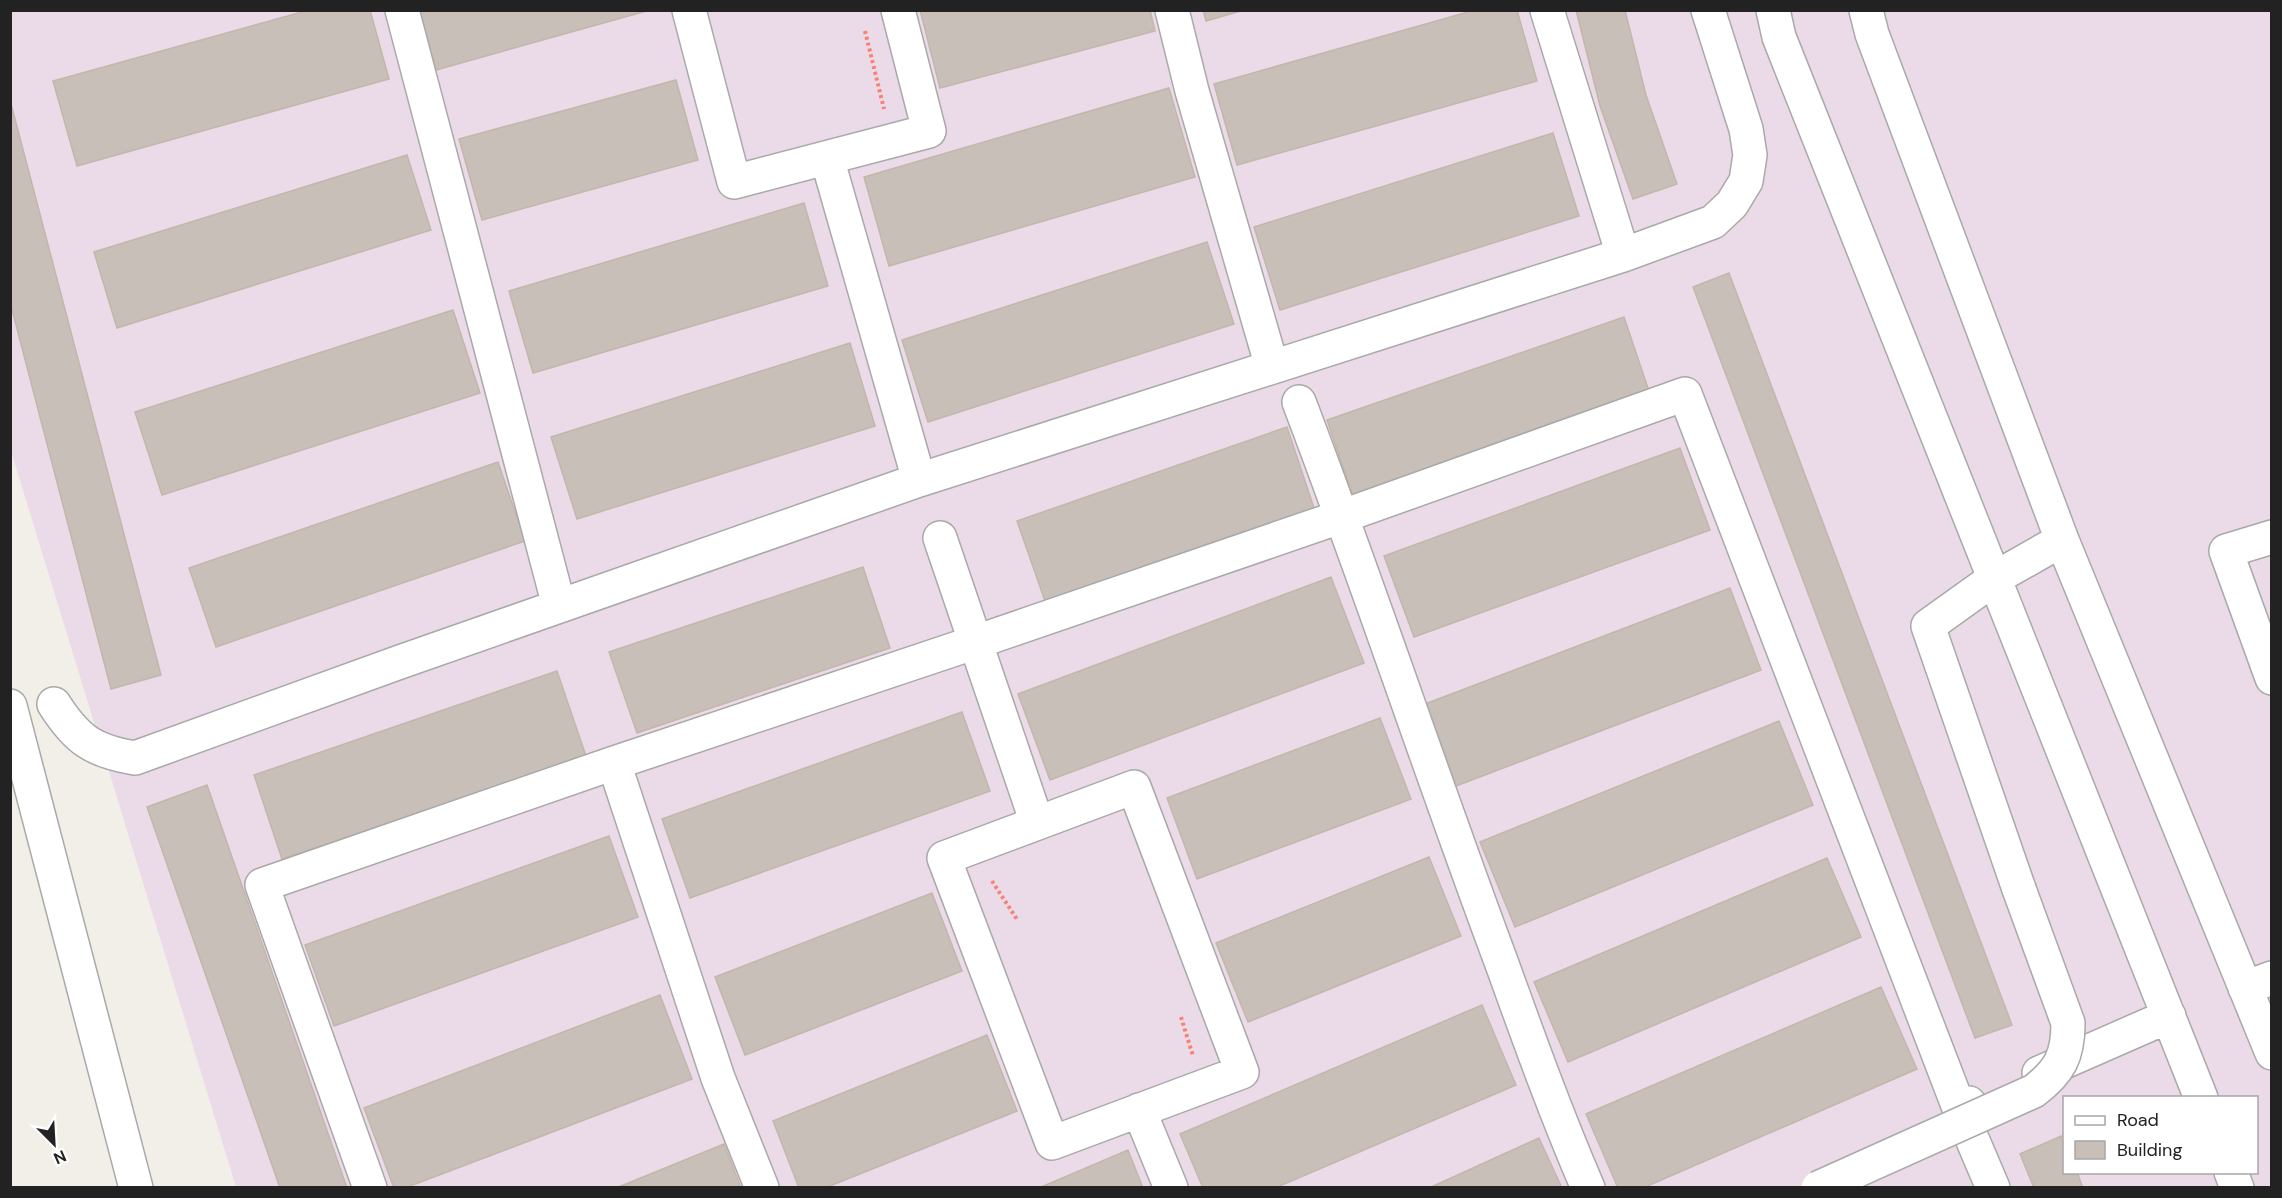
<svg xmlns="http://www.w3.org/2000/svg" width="2282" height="1198" viewBox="0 0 2282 1198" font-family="'DM Sans',sans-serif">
	<rect width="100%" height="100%" fill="#f2efe9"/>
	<path fill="#ebdbe8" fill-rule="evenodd" d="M10,11h2261v1176h-2035l-225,-736zM2064,1098h192v74h-192z"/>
	<path fill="#c7bfb8" stroke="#c4b6ab" stroke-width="1.5" d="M309,10h61l19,69 -312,87 -24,-85z
		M419,10h231l-214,60z
		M920,10h230l5,21 -215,57z
		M1203,10h41l-38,11z
		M1475,10h42l20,71 -300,84 -23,-81z
		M1576,10h49l21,85 31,89 -44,15 -33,-93z
		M676,80l22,80 -216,60 -23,-81z
		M1169,88l26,89 -306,89 -25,-89z
		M10,100l151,575 -50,14 -101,-387z
		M1553,133l26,83 -299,94 -26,-83z
		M407,155l24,75 -314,98 -23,-76z
		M804,203l24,83 -295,87 -24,-82z
		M1207,242l27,82 -306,98 -26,-82z
		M1729,273l283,752 -37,13 -282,-751z
		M453,310l27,83 -318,102 -27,-83z
		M1624,317l27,80 -297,103 -27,-80z
		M850,343l25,83 -298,93 -26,-82z
		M1287,427l27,81 -269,93 -28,-80z
		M1680,448l30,82 -296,107 -30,-81z
		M498,462l27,79 -309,106 -27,-79z
		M863,567l27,81 -253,85 -28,-81z
		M1331,577l33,86 -314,117 -32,-86z
		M1730,588l31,82 -305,116 -31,-82z
		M557,671l29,85 -304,103 -28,-84z
		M962,712l28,79 -300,107 -28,-79z
		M1380,718l31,81 -214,80 -30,-81z
		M1779,721l34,84 -298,122 -35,-85z
		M207,785l140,403h-67l-133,-381z
		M609,836l29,81 -304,109 -29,-81z
		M1429,857l32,79 -213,86 -32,-79z
		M1827,858l34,79 -293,125 -34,-80z
		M932,893l30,78 -217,84 -30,-78z
		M1881,987l36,82 -274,119h-25l-32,-74z
		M660,995l32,84 -287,109h-11l-30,-80z
		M1482,1005l34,80 -241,103h-72l-23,-54z
		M987,1035l30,76 -192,77h-26l-26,-67z
		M2061,1136l3,8v28h13l6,16h-49l-14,-34z
		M1539,1138l23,50h-133z
		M724,1144l17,44h-125z
		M1128,1150l15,38h-104z"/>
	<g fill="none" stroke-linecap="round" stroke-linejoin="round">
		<g stroke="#a9a9a9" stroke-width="36">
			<path id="minor" d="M402,10l157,596
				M689,10l45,172 195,-51 -31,-121
				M1172,10l20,81 80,276
				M1547,10l76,245
				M1773,10l6,27 422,1061
				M1866,10l6,24 190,506 210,513
				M827,158l92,322
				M1299,402c71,186 133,375 203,562 27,75 54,150 86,224
				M2272,537l-46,14 46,127
				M940,538l97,285
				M54,704c23,36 39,47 81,54l265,-96 519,-182 704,-225 90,-33 19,-18 14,-23 4,-26 -4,-26 -38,-119
				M10,706l126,482
				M614,763l104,315 44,110
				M1134,787l108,285 -190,71 -108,-285z
				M2019,889l-91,-263 67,-48 67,-38
				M2245,988l27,-10
				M2039,1073l130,-57
				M1969,1103l-10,5 34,80
				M1139,1110l32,78
				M2231,1172l6,16
				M370,1188l-108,-303 352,-122 362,-121 367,-126 342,-122 274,714"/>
		</g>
		<path stroke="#fa8072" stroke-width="4" stroke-dasharray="3 3" stroke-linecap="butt" d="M865,31l19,78
			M992,881l26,40
			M1181,1017l12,39"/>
		<use href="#minor" stroke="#fff" stroke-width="33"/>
		<g stroke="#a9a9a9" stroke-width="36" stroke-linecap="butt">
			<path id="minor-bridge" d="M1818,1188l216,-97c26,-20 34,-35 34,-68l-49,-134"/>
		</g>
		<use href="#minor-bridge" stroke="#fff" stroke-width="33"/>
	</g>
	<rect width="2282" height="1198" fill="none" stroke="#222222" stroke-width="24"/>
	<rect x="2063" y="1096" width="195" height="78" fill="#ffffff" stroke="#a7a7a7" stroke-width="1.5"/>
	<rect x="2075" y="1116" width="30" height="9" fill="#ffffff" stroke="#a7a7a7" stroke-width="1.5"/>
	<text x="2117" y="1126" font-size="18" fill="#222222">Road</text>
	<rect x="2075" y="1141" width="30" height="18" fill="#c7bfb8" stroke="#a7a7a7" stroke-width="1.5"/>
	<text x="2117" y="1156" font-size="18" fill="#222222">Building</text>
	<g transform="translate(54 1144) rotate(156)" stroke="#ffffff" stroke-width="4.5" paint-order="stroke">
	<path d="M0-4.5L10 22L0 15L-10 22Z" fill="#222222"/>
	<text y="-9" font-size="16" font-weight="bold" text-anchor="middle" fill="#222222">N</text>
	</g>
</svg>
